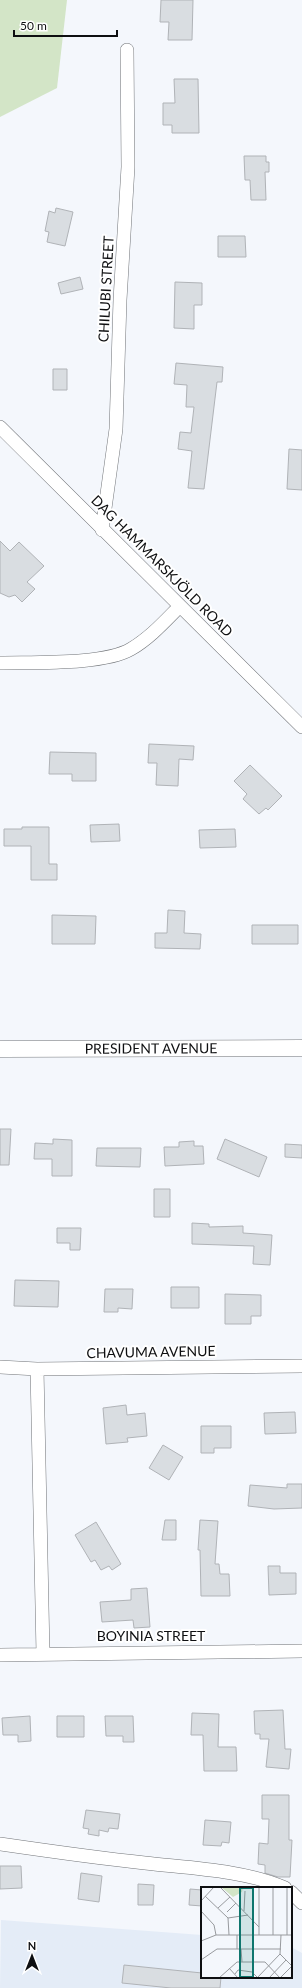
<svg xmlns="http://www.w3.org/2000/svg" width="302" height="1988" viewBox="0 0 302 1988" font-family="Lato,sans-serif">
	<rect width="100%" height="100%" fill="#f4f7fc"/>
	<path fill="#e4ecf7" d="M1,1920l201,15v42h89v-30l11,6v35h-302z"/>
	<path fill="#d3e5c7" d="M0,0h67l-10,88 -57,29z"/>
	<path fill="#d9dde1" stroke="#b0b3b7" d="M161,0h32l-1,40h-24l1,-18h-9z
		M174,79h24l1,54h-27v-8h-9v-22h12z
		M244,156h22v6h3v10h-4l1,28h-15l-1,-20h-5z
		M56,208l17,4 -8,34 -18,-4 2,-10 -4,-1 4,-20 6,2z
		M218,236h27l1,21h-28z
		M80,277l3,12 -22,5 -3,-11z
		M175,282l27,1v22h-8v24l-20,-1z
		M176,363l47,4 -1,15h-5l-13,107 -16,-1 4,-37 -14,-2 2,-17 11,1 3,-26h-8l1,-22 -13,-1z
		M53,369h14v21h-14z
		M289,449l13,1v40l-15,-1z
		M0,541l10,10 9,-9 25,24 -17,16 8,7 -13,13 -7,-7 -6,2 -9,-4z
		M149,744l45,2 -1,14 -14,-1 -1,27 -22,-1 1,-22h-9z
		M50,752l46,1v28h-24v-7h-23z
		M250,765l32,31 -14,14 -2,-2 -7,6 -16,-15 4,-5 -13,-13z
		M119,824l1,17 -29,1 -1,-17z
		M22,827h27v37h8v16h-26v-34h-27v-17h18z
		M235,829l1,18 -36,1 -1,-18z
		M168,910l17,1 -1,22 17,1 -1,15 -45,-1v-15h12z
		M52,915l44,1 -1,28h-43z
		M252,925h46v19h-46z
		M0,1129h11l-2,36h-9z
		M53,1139l19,1v36h-20v-17h-18l1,-16 18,1z
		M225,1139l42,18 -8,20 -42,-18z
		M194,1141v5h9l1,18 -39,2 -1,-19h15v-5z
		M285,1144l17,1v13l-17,-1z
		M97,1148h44l-1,19 -44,-1z
		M154,1189h16v28h-16z
		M192,1223l17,1v3l34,-1v7l29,2 -2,30 -17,-1 1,-18 -62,-2z
		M57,1228h24l-1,22h-10v-7h-13z
		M15,1280l44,1 -1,26 -44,-1z
		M171,1287h28v21h-28z
		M105,1289h28l-1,20 -14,-1v4h-14z
		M225,1294l36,1v21h-10v8h-26z
		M126,1405l1,10 18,-2 2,23 -20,2 1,4 -22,2 -3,-36z
		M295,1412l1,21 -31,1 -1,-21z
		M201,1426h30v22h-17v5h-13z
		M163,1445l20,12 -14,23 -20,-12z
		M287,1484h15v24l-28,1 -26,-3 2,-21 37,3z
		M165,1520h11v20h-14z
		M200,1520l18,1 -3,43h4l1,10h9l1,22h-29l-1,-46h-2z
		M96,1522l25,42 -9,6 -3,-4 -8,4 -6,-10 -4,2 -16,-27z
		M268,1566h12v7h16v21l-27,1z
		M147,1588l3,39 -16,1 -1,-8 -31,2 -2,-20 31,-2v-11z
		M283,1710l2,39h6l-2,20 -23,-2 3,-28h-9v-5h-5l-1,-23z
		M192,1713l27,1 -1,33h18l1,24h-33l-1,-36h-12z
		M30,1716l1,25 -13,1v-7h-15l-1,-17z
		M57,1716h27v21h-27z
		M105,1716h28l1,26h-11v-6h-17z
		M262,1795h27v45h3l-2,37h-12l-13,-4v-8l-7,-1 1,-21 9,1 1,-25h-7z
		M86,1810l34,4 -2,15 -9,-1 -1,4 -9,-2v6l-11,-2 1,-5 -6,-1z
		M205,1820l26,2 -2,21 -7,-1 -1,4 -18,-1z
		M0,1866h21l1,22 -22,1z
		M81,1873l21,3 -3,26 -21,-3z
		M138,1884l16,1 -1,20h-15z
		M190,1889l12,1v16l-13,-1z
		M124,1965l78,8v4h19l-1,11h-49l-49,-5z"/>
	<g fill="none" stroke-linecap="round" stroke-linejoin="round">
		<g stroke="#727579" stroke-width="14">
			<path id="minor" d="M0,427l302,300
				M102,530l14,-101 4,-129 8,-133 -1,-117
				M0,663c34,-1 104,2 131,-14 19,-11 34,-28 49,-43
				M0,1367l37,2 265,-3
				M37,1369l6,284
				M0,1655l302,-4
				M0,1844c48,7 96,14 145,19 43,5 100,7 140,25
				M291,1892l11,11"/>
		</g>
		<g stroke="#727579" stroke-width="17">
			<g id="tertiary">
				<path id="s1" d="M0,1049l302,-1"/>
			</g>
		</g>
		<use href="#minor" stroke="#fff" stroke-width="13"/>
		<use href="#tertiary" stroke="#fff" stroke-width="16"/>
	</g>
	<g text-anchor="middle" stroke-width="4" stroke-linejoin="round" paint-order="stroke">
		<g font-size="14" fill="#0e0f11" stroke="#fff">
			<text transform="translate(106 289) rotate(-87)" y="5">CHILUBI STREET</text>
			<text transform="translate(162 566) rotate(45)" y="5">DAG HAMMARSKJÖLD ROAD</text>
			<text dy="5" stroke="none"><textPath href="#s1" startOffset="151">PRESIDENT AVENUE</textPath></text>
			<text transform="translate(151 1352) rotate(-1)" y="5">CHAVUMA AVENUE</text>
			<text x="151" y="1641">BOYINIA STREET</text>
		</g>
	</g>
	<g transform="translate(201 1887)">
		<rect width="91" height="91" fill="#f4f7fc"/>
		<path d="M20,0h22l-1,5 -9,5z" fill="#d3e5c7"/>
		<path fill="none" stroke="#989a9e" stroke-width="1" d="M19,0l39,40M58,0v48M72,0v48M4,9l23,22 1,17M0,14l13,-14M17,21l12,-11M0,24l13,14 2,10M43,24l1,-20M26,25l9,-9M27,31l20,-3M36,48v14M86,48v-48M0,54l15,-6h76M40,62l1,13M79,67l12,12M0,73l16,-11h64M28,81l9,10M34,87l3,-4 14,2 5,5M18,91l18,-16h28l15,16 12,-12M56,91l23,-24 1,-19M68,91l17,-18"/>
		<path fill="#0f766e" fill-opacity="0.15" stroke="#0f766e" stroke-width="2" d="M39,1h13v89h-13z"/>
		<rect width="91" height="91" fill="none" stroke="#0e0f11" stroke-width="2"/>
	</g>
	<g transform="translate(32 1956)" stroke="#ffffff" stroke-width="3" paint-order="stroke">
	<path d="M0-3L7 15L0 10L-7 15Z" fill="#0e0f11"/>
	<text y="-6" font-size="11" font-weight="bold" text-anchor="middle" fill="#0e0f11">N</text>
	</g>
	<path d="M14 30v6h103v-6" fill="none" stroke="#0e0f11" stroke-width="2"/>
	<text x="20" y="30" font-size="12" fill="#0e0f11" stroke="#ffffff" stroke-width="3" paint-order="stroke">50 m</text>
</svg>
